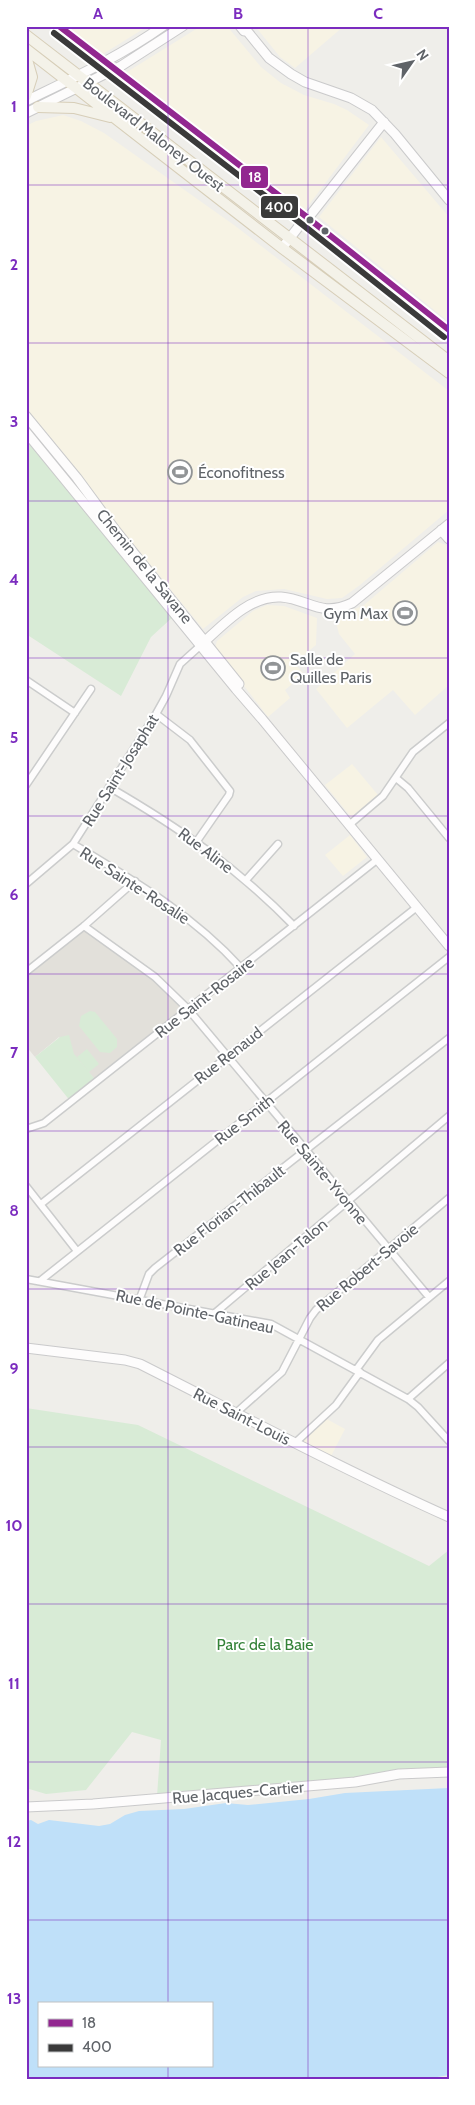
<svg xmlns="http://www.w3.org/2000/svg" width="475" height="2105" viewBox="0 0 475 2105" font-family="Cabin,sans-serif">
	<rect width="100%" height="100%" fill="#efeeea"/>
	<path fill="#f7f3e4" d="M67,26h81l-45,28z
		M201,26h26l34,41 20,16 23,12 30,9 13,6 22,15 -64,85 -178,-138z
		M255,26h89l-49,42 -15,-11z
		M63,115l18,6 23,12 130,92 215,166v119l-89,75 -18,13 -15,1 -43,-10 -28,2 -13,6 -40,32 -87,-106 -23,-32 -67,-83v-282l10,-5z
		M381,137l68,80v105l-130,-105z
		M438,542l8,3 3,3v137l-34,30 -22,-25 -46,38 -31,-39 39,-35 -16,-20 -4,-16 29,-13z
		M267,605l17,1 33,12 -1,27 -22,18 10,11 -19,16 5,8 -22,19 -53,-69 2,-7 36,-30z
		M352,764l26,31 -27,22 -26,-32z
		M350,835l17,22 -24,19 -18,-21z
		M323,1417l22,12 -16,31 -34,-17z"/>
	<path fill="#e2e0da" d="M84,926l71,51 33,32 -91,73 -38,-45 -24,20 -9,-11v-74z"/>
	<path fill="#d8ebd6" d="M26,432l149,183 -24,22 -30,59 -95,-62z
		M90,1011l5,1 22,27v8l-7,6 -10,-1 -21,-26 2,-10z
		M69,1035l5,19 14,17 -11,-14 10,-8 12,15 -10,8 8,10 -26,20 -36,-45 25,-20z
		M26,1408l112,17 291,141 20,-16v219l-292,27 4,-56 -29,-8 -46,58 -40,4 -20,-6z"/>
	<path fill="#bfe0f9" fill-rule="evenodd" d="M449,1788v287l-23,4h-400v-258l5,-1 7,4 11,-4 50,6 11,-2 15,-9 14,-4 45,-2 42,-6 22,2 61,-6 36,-6zM39,2004h172v62h-172z"/>
	<g fill="none" stroke-linecap="round" stroke-linejoin="round">
		<g stroke="#cbcccc" stroke-width="9">
			<path id="street" d="M26,680l49,33
				M156,714l34,26 40,51 -1,4 -32,46
				M396,778l12,10 41,50
				M26,785l65,-96
				M109,787c69,40 129,81 185,139
				M349,825l34,-29 30,-44 36,-29
				M73,844c60,36 120,71 168,124
				M246,880l32,-36
				M26,884l47,-40 83,-130 10,-18 14,-32 20,-18
				M84,926l71,51 33,32 241,288
				M26,972l58,-46 51,-45
				M26,1129l18,-6 334,-264
				M26,1186l51,65
				M41,1204l376,-297
				M26,1279l245,45 137,75 10,8 31,34
				M40,1281l409,-324
				M140,1298l9,-24 6,-6 294,-230
				M215,1313l234,-197
				M356,1370l22,-30 71,-59
				M408,1399l41,-36
				M237,1412l45,-40 28,-54 6,-8 133,-112
				M295,1443l41,-38 24,-33"/>
		</g>
		<g stroke="#cacacb" stroke-width="11">
			<path id="secondary" d="M240,26l4,5h3l22,27 22,16 14,8 46,16 21,12 23,24 54,66
				M26,101c47,-23 95,-45 137,-75
				M26,113l95,-47 62,-40
				M282,248l18,-23 8,-7 76,-96
				M26,416l51,62 39,53 123,153
				M26,432l210,257 26,30 187,227
				M441,530l8,9
				M202,644c21,-19 48,-49 79,-47 28,2 39,21 71,6l97,-79
				M26,1348l99,12 15,4c103,52 204,106 309,153
				M26,1807l67,-3 262,-22 44,-8 50,-2"/>
		</g>
		<g stroke="#d7ceb8" stroke-width="12">
			<path id="primary" d="M26,35l423,326
				M26,49l256,199 167,125
				M26,56l6,21 -6,19
				M38,107l36,1 36,9"/>
		</g>
		<use href="#street" stroke="#fdfcfc" stroke-width="6"/>
		<use href="#secondary" stroke="#fdfcfc" stroke-width="9"/>
		<use href="#primary" stroke="#f4f2e9" stroke-width="10"/>
		<g stroke="#fff" stroke-width="10">
			<path id="bus-1" d="M59,26l249,192 141,112"/>
		</g>
		<g stroke="#fff" stroke-width="10">
			<path id="bus-2" d="M54,33l249,192 141,112"/>
		</g>
		<use href="#bus-1" stroke="#922790" stroke-width="6"/>
		<use href="#bus-2" stroke="#3a3a3a" stroke-width="6"/>
	</g>
	<path fill="none" stroke="#7b2cbf" stroke-width="1" stroke-opacity="0.55" d="M168,26v1978M308,26v2053M26,185h423M26,343h423M26,501h423M26,658h423M26,816h423M26,974h423M26,1131h423M26,1289h423M26,1447h423M26,1604h423M26,1762h423M26,1920h423M168,2066v13"/>
	<defs>
		<g id="stadium-ring" transform="scale(1.25)"><circle r="9.5" fill="#fff" stroke="#919496" stroke-width="1.5"/><path d="M0-5a6.5 5 0 1 0 0 10a6.5 5 0 1 0 0-10ZM-3.5-1.8h7v3.6h-7Z" fill="#919496"/></g>
	</defs>
	<g fill-rule="evenodd">
		<use href="#stadium-ring" x="180" y="472"/>
		<use href="#stadium-ring" x="405" y="613"/>
		<use href="#stadium-ring" x="273" y="668"/>
	</g>
	<g fill="#5f6368" stroke="#fff" stroke-width="2">
		<circle cx="310" cy="220" r="4.5"/>
		<circle cx="325" cy="231" r="4.5"/>
	</g>
	<g text-anchor="middle" stroke-width="4" stroke-linejoin="round" paint-order="stroke">
		<g font-size="16" fill="#5f6368" stroke="#fff">
			<text transform="translate(154 134) rotate(38)" y="6">Boulevard Maloney Ouest</text>
			<text transform="translate(145 566) rotate(51)" y="6">Chemin de la Savane</text>
			<text transform="translate(120 770) rotate(-58)" y="6">Rue Saint-Josaphat</text>
			<text transform="translate(206 850) rotate(37)" y="6">Rue Aline</text>
			<text transform="translate(135 885) rotate(33)" y="6">Rue Sainte-Rosalie</text>
			<text transform="translate(204 997) rotate(-38)" y="6">Rue Saint-Rosaire</text>
			<text transform="translate(228 1055) rotate(-38)" y="6">Rue Renaud</text>
			<text transform="translate(244 1119) rotate(-38)" y="6">Rue Smith</text>
			<text transform="translate(323 1172) rotate(50)" y="6">Rue Sainte-Yvonne</text>
			<text transform="translate(229 1210) rotate(-38)" y="6">Rue Florian-Thibault</text>
			<text transform="translate(286 1254) rotate(-40)" y="6">Rue Jean-Talon</text>
			<text transform="translate(367 1267) rotate(-40)" y="6">Rue Robert-Savoie</text>
			<text transform="translate(195 1311) rotate(12)" y="6">Rue de Pointe-Gatineau</text>
			<text transform="translate(242 1416) rotate(27)" y="6">Rue Saint-Louis</text>
			<text transform="translate(238 1792) rotate(-5)" y="6">Rue Jacques-Cartier</text>
		</g>
		<g font-size="16" fill="#5f6368" stroke="#fff" text-anchor="start">
			<text x="198" y="478">Éconofitness</text>
			<text x="388" y="619" text-anchor="end">Gym Max</text>
			<text x="290" y="665">Salle de<tspan x="290" dy="18">Quilles Paris</tspan></text>
		</g>
		<g font-size="16" fill="#348238" stroke="#fff">
			<text x="265" y="1650">Parc de la Baie</text>
		</g>
	</g>
	<g stroke="#fff" stroke-width="2">
		<rect x="240" y="165" width="29" height="24" rx="5" fill="#922790"/>
		<rect x="260" y="195" width="39" height="24" rx="5" fill="#3a3a3a"/>
	</g>
	<g font-size="14" text-anchor="middle" font-weight="bold" fill="#fff">
		<text x="255" y="182">18</text>
		<text x="279" y="212">400</text>
	</g>
	<rect width="475" height="2105" fill="none" stroke="#ffffff" stroke-width="55"/>
	<rect x="38" y="2002" width="175" height="65" fill="#ffffff" stroke="#bfc1c3"/>
	<rect x="48" y="2019" width="25" height="8" fill="#922790" stroke="#bfc1c3"/>
	<text x="82" y="2028" font-size="15" fill="#5f6368">18</text>
	<rect x="48" y="2044" width="25" height="8" fill="#3a3a3a" stroke="#bfc1c3"/>
	<text x="82" y="2052" font-size="15" fill="#5f6368">400</text>
	<g transform="translate(412 62) rotate(56)" stroke="#ffffff" stroke-width="4" paint-order="stroke">
	<path d="M0-4L9 19L0 12L-9 19Z" fill="#5f6368"/>
	<text y="-8" font-size="14" font-weight="bold" text-anchor="middle" fill="#5f6368">N</text>
	</g>
	<rect x="28" y="28" width="420" height="2050" fill="none" stroke="#7b2cbf" stroke-width="2"/>
	<g font-size="16" text-anchor="middle" font-weight="bold" fill="#7b2cbf">
		<text x="98" y="19">A</text>
		<text x="238" y="19">B</text>
		<text x="378" y="19">C</text>
		<text x="14" y="112">1</text>
		<text x="14" y="270">2</text>
		<text x="14" y="427">3</text>
		<text x="14" y="585">4</text>
		<text x="14" y="743">5</text>
		<text x="14" y="900">6</text>
		<text x="14" y="1058">7</text>
		<text x="14" y="1216">8</text>
		<text x="14" y="1374">9</text>
		<text x="14" y="1531">10</text>
		<text x="14" y="1689">11</text>
		<text x="14" y="1847">12</text>
		<text x="14" y="2004">13</text>
	</g>
</svg>
